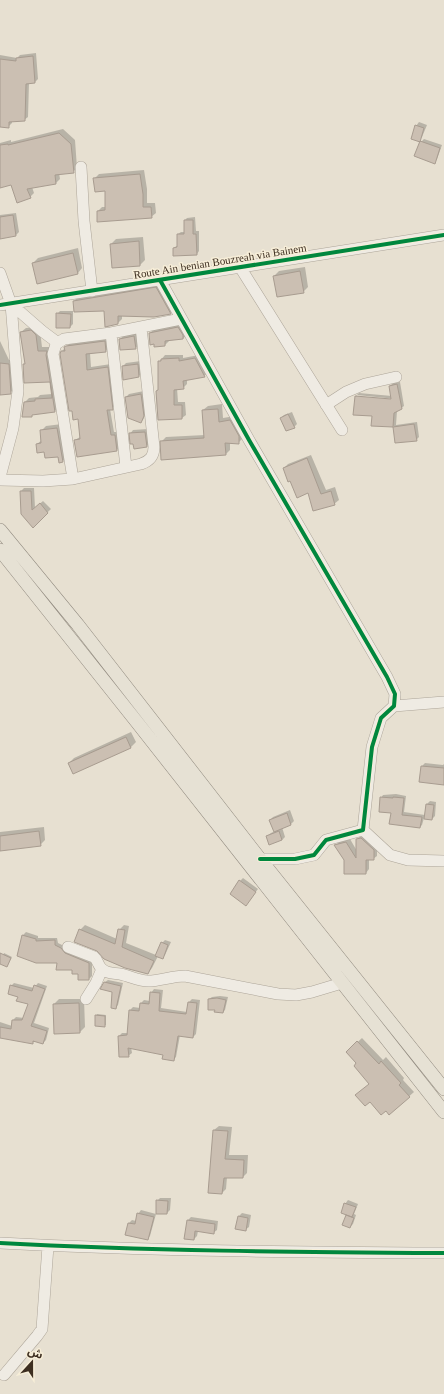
<svg xmlns="http://www.w3.org/2000/svg" width="444" height="1394" viewBox="0 0 444 1394" font-family="'Times New Roman','Noto Sans Arabic',serif">
	<rect width="100%" height="100%" fill="#e7e0d1"/>
	<path fill="#0003" d="M36,53l2,26 -3,3 -6,1 -1,34 -4,3h-12v3l-4,4 -8,-1v-71l17,3 3,-3z
		M419,122l8,3 -5,12 -3,3 -3,-14z
		M63,129l12,11 2,28 -4,4 -14,1 1,6 -4,4 -24,4 2,6 -4,4 -19,-13 -11,3v-44l11,-3v2z
		M424,139l18,6 -5,14 -3,4 -13,-21z
		M144,170l3,19v14h8l1,10 -5,4 -53,-6 4,-4h4v-18l-12,-10 5,-5z
		M16,213l3,19 -3,3 -16,3v-23z
		M195,217l1,14h3v20l-2,3 -23,-6 4,-3v-11l3,-2h4v-12l2,-2z
		M143,237l2,23 -5,5 -27,2 -2,-23 5,-5z
		M78,248l4,20 -4,5 -45,-10 5,-5z
		M305,267l3,20 -5,5 -29,-16 5,-5z
		M160,284l14,25 -4,4 -48,2v4l-4,4 -13,-13 -32,1v13l-3,3 -13,-13 3,-3h15l-1,-10 4,-4z
		M183,322l4,12 -4,5 -13,1 -5,5 -15,-12 5,-5z
		M35,327l5,4 2,16h8l9,60 -4,4 -21,2 -3,3 -6,-14 4,-4 9,-1 2,-2 12,-1 -2,-13 -25,1 -1,-17 1,-2 -4,-31 5,-4z
		M138,331l2,12 -4,5 -16,-9 5,-5z
		M108,338l1,9 -3,4 -16,2 1,14 20,-3 5,41 -6,4 4,23h5l1,15 -3,3 -42,-10 5,-3 -1,-19 -17,-67 7,-7z
		M0,341l9,19h3l2,29 -4,4 -10,1z
		M165,355h18v3l16,-3 9,18 -4,3 -17,4v4l-4,4h-6l1,14h7l1,13 -4,3 -23,1 -2,-28 2,-3v-26z
		M141,361l1,12 -3,3 -16,-10 3,-3z
		M400,382l4,24 -7,5 -1,14 21,-3 2,15 -3,3 -20,2 -2,-16 -22,-1 1,-10 -17,-19 1,-1v2l39,4v-2l-39,-4 2,-2 33,3 -2,-10 3,-3z
		M144,391l2,21 -3,8 -3,2 -14,-25 3,-3z
		M222,404l1,14 12,-2 8,22 -5,5h-8v7l-4,4 -65,-12 5,-5 39,-2 -2,-25 5,-4z
		M292,412l5,12 -3,3 -13,-9 3,-3z
		M62,424l6,32 -5,5 -4,-5 -14,-5 -8,-7 5,-4 -1,-9 5,-5z
		M148,429l2,14 -3,3 -17,-12 3,-4z
		M311,455l15,35 9,-3 4,13 -5,4 -25,-12 -18,-12 -7,-12 4,-4z
		M24,488h10l1,20 8,-7 8,8 -18,17 -12,-35z
		M131,732l5,10 -5,5 -57,26 -5,-10 5,-5z
		M425,763l18,2 1,-1v20l-22,-18z
		M396,794l10,2 -2,16 21,3 1,-10 4,-4 6,1 -1,14 -3,3 -8,-1 -2,7 -2,2 -28,-15 -11,-14 2,-3z
		M290,810l4,11 -3,3 -9,3 3,10 -3,3 -15,-4 4,-3 4,-2 -5,-11 3,-3z
		M44,827l1,13 -5,5 -40,5v-18z
		M365,835l12,11v10l-4,3h-4v10l-3,4 -21,-14 -9,-14 3,-3 11,-3 7,12v-12l4,-3z
		M243,878l15,11 -9,12 -9,-20z
		M85,925l32,14 2,-9 5,-5 5,1 -3,17 30,12 6,-12 3,-3 6,2 -6,13 -3,3 -4,-2 -6,12 -4,5 -68,-43z
		M26,932l12,4v2h19l1,5 34,17v16l-3,3 -31,-17 -35,-27z
		M4,953l8,4 -5,9 -7,-3z
		M108,980l15,3 -5,22 -3,3 -2,-17 -8,-9z
		M14,983l20,5 4,-5 9,3 -13,37 15,5 -3,12 -3,3 -8,-2 -3,2 -32,-6v-15l12,4 1,-6 3,-3 8,1 5,-15 -10,-7 -8,-10z
		M154,989l9,1 -2,18 26,4 2,-10 3,-3 8,1 -4,34 -3,3 -13,-2 -4,22 -3,3 -9,-6 -33,-7 1,6 -4,3 -9,-20 3,-3h6l2,-23 3,-3 7,1 1,-5 3,-3 6,1 1,-8z
		M220,996l8,1 -3,13 -2,2 -14,-13 3,-2z
		M59,999h25l1,28 -5,5 -26,-28z
		M97,1014l9,1v10l-2,1 -8,-10z
		M362,1038l21,22 3,-3 18,21 -1,2 11,12 -25,22 -31,-51 -11,-11z
		M219,1126l13,1 -3,28h19l-1,18 -4,4h-16l-1,12 -4,4 -8,-63z
		M160,1198h11l-1,12 -3,3 -10,-12z
		M348,1200l10,4 -4,10 2,1 -3,9 -3,3 -3,-11 1,-1 -3,-11z
		M141,1210l15,4 -6,22 -3,3 -21,-5 3,-11 3,-3 4,1 2,-7z
		M242,1213l9,2 -2,12 -4,3 -6,-14z
		M191,1217l27,4 -1,9 -4,3 -15,-2 -1,5 -3,3 -6,-19z"/>
	<path fill="#cbbfb2" stroke="#a89c90" d="M33,56l2,27 -9,1 -1,37 -16,1v6l-9,-1v-68l16,2v-3z
		M415,125l9,3 -4,14 -9,-3z
		M59,133l12,11 3,29 -19,2 1,9 -29,5 4,9 -14,5 -6,-18 -11,3v-43l8,-1v1z
		M420,141l20,7 -5,16 -21,-8z
		M140,174l3,20v13h8l1,11 -55,4v-11l8,-1v-19l-10,1 -2,-14z
		M13,215l3,21 -16,3v-22z
		M184,220h9v14h3l1,21 -24,1v-8l4,-1v-13h7z
		M139,241l1,25 -28,2 -2,-24z
		M73,253l5,21 -41,10 -5,-21z
		M300,271l4,22 -27,4 -4,-21z
		M156,287l15,27 -17,3 -36,-1v8l-13,3 -1,-16 -30,1 -1,-11z
		M56,313l15,1 -1,14h-14z
		M178,327l5,8v4l-18,2v5l-11,1v-3l-4,1 -1,-12z
		M31,330l5,5 2,16h9l-1,4 9,57 -23,3v2h-10l2,-15 11,-1v-2l17,-1 -2,-16 -26,1 -1,-19h2l-5,-32z
		M134,336l2,13 -16,1 -1,-11z
		M105,341l1,11 -20,2 1,16 21,-3 5,43h-6l4,25h4l2,16 -40,6 -3,-17 6,-1 -2,-20 -5,1 -1,-9h-3l-9,-57 1,-3h4l-1,-4 2,-1z
		M179,358v3l16,-3 10,19 -22,4 1,8 -10,1v15h8v14l-24,1 -2,-29 2,-1v-29h3v-2z
		M0,363l9,1 2,30 -11,1z
		M138,364l1,13 -16,3 -1,-14z
		M397,384l5,25 -8,4 -1,14 21,-3 3,17 -22,2 -2,-16 -22,-1 1,-10 -19,-1 2,-19 36,3 -2,-13z
		M141,394l3,22 -3,7 -13,-5 -3,-21z
		M218,409l1,13 11,-2 9,16v8l-14,-1 1,12 -65,5 -1,-19 44,-3 -2,-28z
		M288,414l7,14 -9,3 -6,-13z
		M57,428l6,34 -4,1 -1,-6 -13,1 -1,-6 -7,1 -1,-9 5,-1 -1,-13z
		M145,432l2,15 -13,2 -1,-5h-3l-1,-11z
		M307,458l14,36 10,-3 4,14 -22,6 -5,-18 -11,5 -7,-17 -2,1 -5,-14z
		M20,491h11l1,19 8,-7 8,10 -15,15 -12,-14z
		M126,737l5,11 -58,26 -5,-11z
		M421,766l23,2v17l-25,-3z
		M380,797l13,1v-1l11,1 -2,17 20,2 -2,11 -31,-4 2,-11 -12,-1z
		M426,804l8,1 -2,15 -8,-1z
		M287,813l4,12 -17,7 -5,-12z
		M39,831l2,15 -41,5v-15z
		M279,831l3,9 -13,5 -3,-9z
		M361,838l13,12v10h-8v14h-22v-14l-10,-15 12,-3 10,16v-19z
		M239,880l17,12 -10,14 -16,-12z
		M79,929l36,15 3,-15 7,1 -3,17 32,14 -6,13 -23,-6 -21,-9 -7,-8 -23,-9z
		M22,935l14,4v2l19,-1v5l6,3 4,5 24,10v17h-11v-6h-6v-4h-16l1,-7h-21l-19,-7z
		M161,942l7,3 -5,14 -8,-3z
		M0,953l11,5 -4,9 -7,-3z
		M104,982l17,4 -5,23 -5,-1 1,-16 -12,-3z
		M10,985l22,6 2,-6 11,4 -14,37 16,5 -4,13 -10,-3v3l-33,-6v-11l11,2 1,-9h10l6,-16 -12,-3 2,-4 -10,-3z
		M150,992l10,1 -1,18 27,3 2,-12 9,1 -4,35 -15,-2 -4,25 -12,-2 1,-4 -35,-7 1,9h-10l-1,-21 9,-1 2,-25 10,1 1,-8 9,1z
		M217,998l9,2 -3,13 -9,-1 1,-2h-7v-11z
		M79,1003l1,30 -26,1 -1,-30z
		M95,1015l10,1v11l-10,-1z
		M357,1041l22,23 2,-3 20,22 -2,2 11,12 -21,18 -3,-4 -5,4 -11,-13 -5,4 -10,-11 14,-11 -15,-18 2,-3 -10,-11z
		M213,1130l15,1 -3,28 19,1 -1,18h-19l-2,16 -14,-1z
		M156,1200l12,1 -1,13h-11z
		M344,1203l12,4 -4,10 -11,-4z
		M137,1213l17,4 -6,23 -23,-5 3,-12 7,1z
		M346,1215l8,3 -4,10 -8,-3z
		M238,1216l10,2 -2,13 -11,-2z
		M187,1220l28,4 -1,10 -19,-3 -1,9 -10,-1z"/>
	<g fill="none" stroke-linecap="round" stroke-linejoin="round">
		<g stroke="#ada599" stroke-width="12">
			<path id="minor" d="M81,167l3,54 8,70
				M240,267l102,163
				M0,273l11,31 7,87 -5,37 -13,49
				M160,280l89,160 138,237 8,17 -1,12 -13,12 -9,29 -9,83 -37,10 -12,15 -19,4h-35
				M11,304l31,27 16,12
				M0,305l444,-70
				M111,333l15,134
				M326,405l20,-13 19,-8 31,-7
				M73,479l68,-15c9,-3 13,-8 13,-17l-13,-120
				M0,480l43,1 30,-2 -19,-120 -1,-5 3,-10 8,-5 47,-6 70,-14
				M394,706l50,-4
				M363,830l27,25 18,5 36,1
				M68,947l26,10c4,3 4,9 8,12 5,5 12,4 18,5 10,2 18,7 28,7 12,0 24,-5 37,-5l93,18 18,1 16,-3 30,-9
				M86,999l10,-16 6,-14
				M0,1243c148,8 296,9 444,10
				M4,1375l33,-39 5,-7 6,-83"/>
		</g>
		<g stroke="#928b80" stroke-width="14">
			<path id="major" d="M0,530l78,95 182,234 184,230
				M0,550l136,171 308,391"/>
		</g>
		<use href="#minor" stroke="#efebe3" stroke-width="11"/>
		<use href="#major" stroke="#e6e1d4" stroke-width="13"/>
		<g stroke="#f7eed8" stroke-width="6">
			<path id="cycleway" d="M160,280l89,160 138,237 8,17 -1,12 -13,12 -9,29 -9,83 -37,10 -12,15 -19,4h-35
				M0,305l444,-70
				M0,1243c148,8 296,9 444,10"/>
		</g>
		<use href="#cycleway" stroke="#00873e" stroke-width="4"/>
	</g>
	<g text-anchor="middle" stroke-width="3" stroke-linejoin="round" paint-order="stroke">
		<g font-size="11" fill="#3d2e20" stroke="#f7eed8">
			<text transform="translate(220 261) rotate(-9)" y="4">Route Ain benian Bouzreah via Bainem</text>
		</g>
	</g>
	<g transform="translate(32 1362) rotate(21)" stroke="#f7eed8" stroke-width="3" paint-order="stroke">
	<path d="M0-3L7 15L0 10L-7 15Z" fill="#3d2e20"/>
	<text y="-6" font-size="11" font-weight="bold" text-anchor="middle" fill="#3d2e20">ش</text>
	</g>
</svg>
